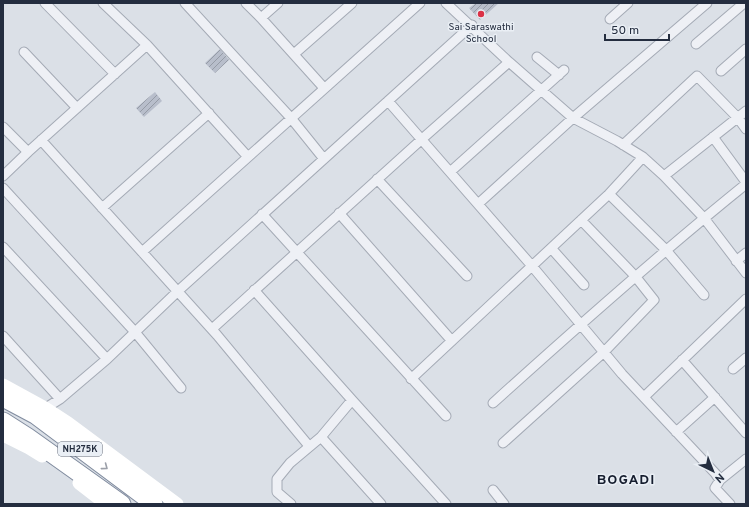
<svg xmlns="http://www.w3.org/2000/svg" width="749" height="507" viewBox="0 0 749 507" font-family="Overpass,sans-serif">
	<defs>
		<pattern id="building-hatch" width="6" height="6" patternUnits="userSpaceOnUse"><rect width="6" height="6" fill="#b8becb"/><path d="M-1 1l2-2M0 6l6-6M5 7l2-2" fill="none" stroke="#959ba6"/></pattern>
	</defs>
	<rect width="100%" height="100%" fill="#dbe0e7"/>
	<path fill="url(#building-hatch)" d="M476,3h23l-19,17 -11,-12z
		M220,49l9,11 -14,13 -10,-10z
		M155,92l7,9 -18,16 -8,-9z"/>
	<g fill="none" stroke-linecap="round" stroke-linejoin="round">
		<g stroke="#a4aab5" stroke-width="11">
			<path id="street" d="M45,3l70,71
				M103,3l44,42 101,112
				M185,3l106,115 33,41
				M246,3l15,15
				M278,3l-17,15 63,70
				M446,3l63,59 64,56 44,23 26,16 21,19 40,42 42,55
				M610,19l18,-16
				M696,44l48,-41
				M24,52l53,56
				M294,54l58,-51
				M537,57l22,18
				M721,71l25,-22
				M388,101l144,165 90,108 93,99 5,7 -5,8 15,16
				M3,127l25,25
				M713,137l33,45
				M41,140l176,195 92,111
				M623,145l74,-69 41,42 8,11
				M450,172l114,-102
				M3,176l25,-24 119,-107
				M664,176l82,-65
				M377,179l90,97
				M3,188l132,144 46,56
				M609,194l56,55 39,46
				M478,204l95,-86 134,-115
				M102,208l107,-95
				M339,213l113,128
				M262,214l184,202
				M3,247l104,112
				M551,248l33,37
				M142,252l278,-249
				M736,261l10,-8
				M254,290l98,110 94,104
				M212,329l210,-190 87,-77
				M3,336l57,63
				M682,360l64,73
				M733,369l13,-11
				M411,379l198,-185 34,-37
				M644,397l102,-98
				M493,403c83,-75 166,-149 253,-219
				M41,411l19,-12 47,-40 71,-68 294,-266
				M676,432l39,-35
				M321,437l60,67
				M503,443l101,-91 50,-52 -19,-24 -54,-56
				M720,480l26,-21
				M493,490l11,14
				M291,504l-14,-12v-13l13,-16 31,-26 31,-37"/>
		</g>
		<g stroke="#818c9f" stroke-width="19">
			<path id="highway" d="M3,398l32,17 119,89
				M3,421l25,16 94,67"/>
		</g>
		<use href="#street" stroke="#eef0f5" stroke-width="9"/>
		<path stroke="#fff" stroke-width="13" d="M3,385l42,23 23,15 109,81
			M3,435l26,13 13,8
			M79,483l27,21"/>
		<use href="#highway" stroke="#fff" stroke-width="17"/>
	</g>
	<defs><path id="oneway-chevron" d="M-2-3.5L2.5 0L-2 3.5" fill="none" stroke-width="1.6" stroke-linecap="round" stroke-linejoin="round"/></defs>
	<use stroke="#9ca0a9" href="#oneway-chevron" transform="translate(105 467) rotate(37)"/>
	<circle fill="#db3146" stroke="#eaeff5" stroke-width="1.5" cx="481" cy="14" r="4"/>
	<g text-anchor="middle" stroke-width="3" stroke-linejoin="round" paint-order="stroke">
		<rect fill="#eaeff5" stroke="#5f6776" stroke-width="1" x="58" y="442" width="44" height="14" rx="3"/>
		<g font-size="9" font-weight="bold" fill="#242d3f">
			<text x="80" y="452">NH275K</text>
		</g>
		<g font-size="10" fill="#242d3f" stroke="#eaeff5">
			<text x="481" y="30">Sai Saraswathi<tspan x="481" dy="12">School</tspan></text>
		</g>
		<g font-size="14" font-weight="bold" letter-spacing="1" fill="#161e2f" stroke="#eaeff5">
			<text x="626" y="484">BOGADI</text>
		</g>
	</g>
	<rect width="749" height="507" fill="none" stroke="#242d3f" stroke-width="8"/>
	<g transform="translate(713 471) rotate(137)" stroke="#eaeff5" stroke-width="3" paint-order="stroke">
	<path d="M0-3L7 15L0 10L-7 15Z" fill="#242d3f"/>
	<text y="-6" font-size="11" font-weight="bold" text-anchor="middle" fill="#242d3f">N</text>
	</g>
	<path d="M605 34v6h64v-6" fill="none" stroke="#242d3f" stroke-width="2"/>
	<text x="611" y="34" font-size="12" fill="#242d3f" stroke="#eaeff5" stroke-width="3" paint-order="stroke">50 m</text>
</svg>
